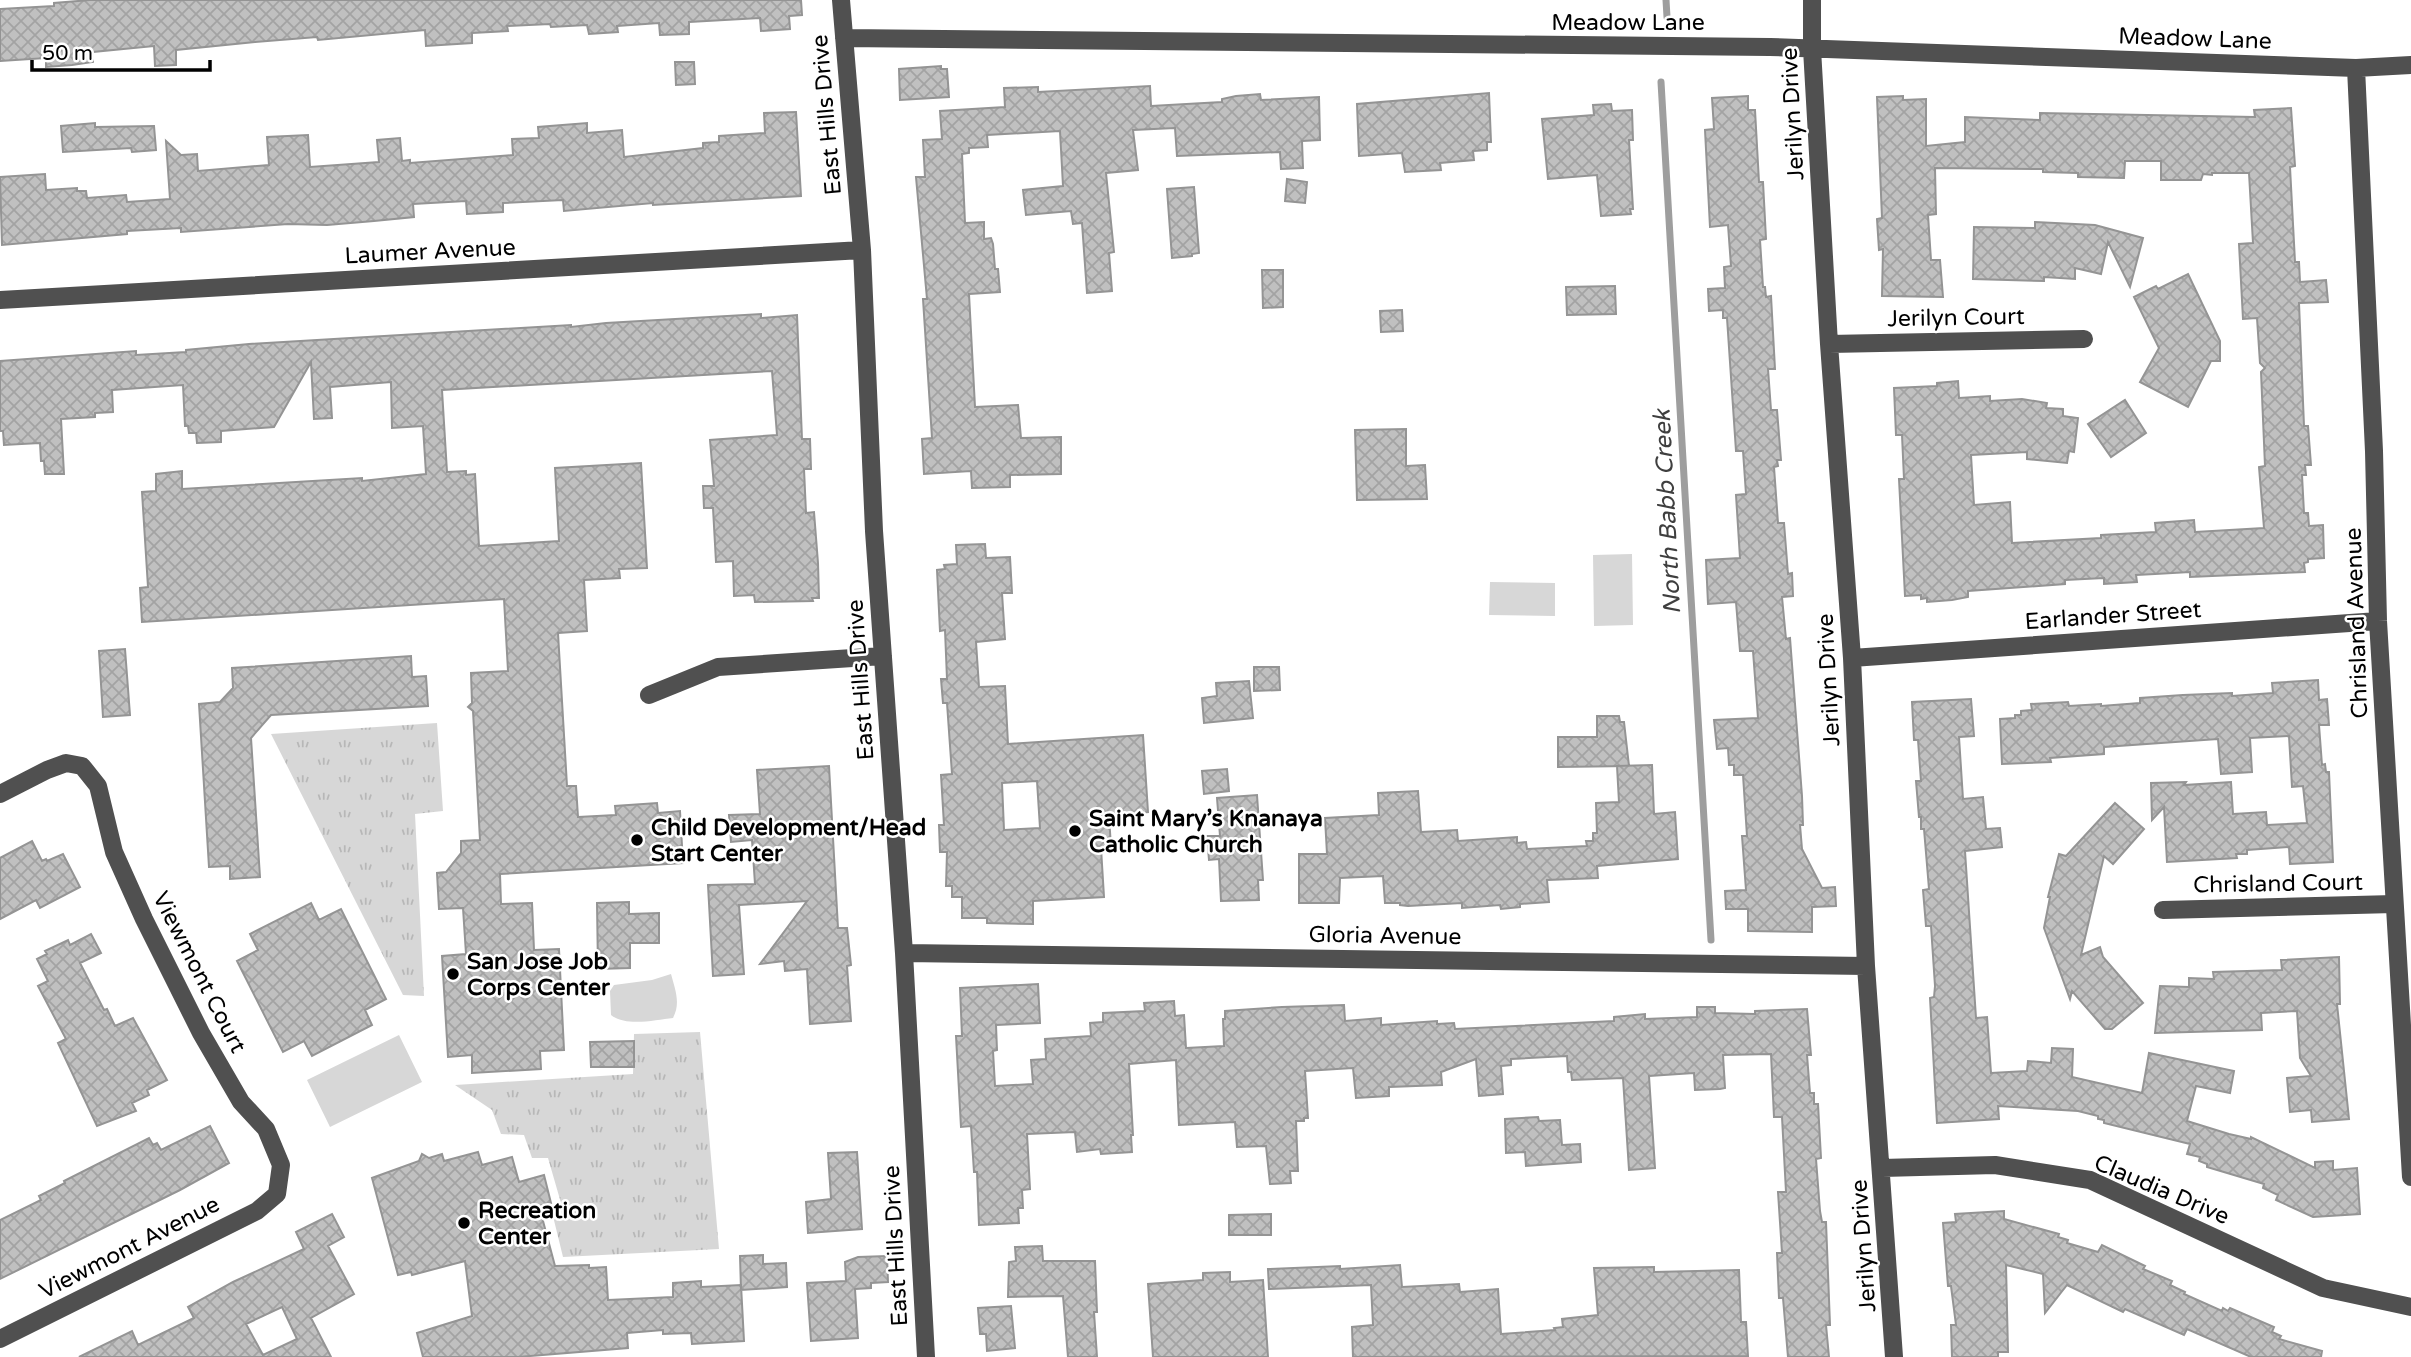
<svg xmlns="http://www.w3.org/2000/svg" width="2411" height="1357" viewBox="0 0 2411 1357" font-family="'Varela Round',sans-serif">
	<defs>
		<pattern id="grass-tufts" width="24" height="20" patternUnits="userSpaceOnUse" patternTransform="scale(1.75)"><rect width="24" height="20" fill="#d7d7d7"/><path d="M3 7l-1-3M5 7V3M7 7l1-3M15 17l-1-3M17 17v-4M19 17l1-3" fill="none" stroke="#b7b7b7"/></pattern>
		<pattern id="building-cross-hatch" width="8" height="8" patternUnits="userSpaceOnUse" patternTransform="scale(1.75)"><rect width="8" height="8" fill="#c0c0c0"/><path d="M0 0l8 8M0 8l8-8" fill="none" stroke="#a3a3a3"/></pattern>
	</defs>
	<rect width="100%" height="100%" fill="#fff"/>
	<path fill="url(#grass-tufts)" d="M437,723l6,88 -28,3 9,182 -21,-1 -132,-261z
		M700,1032l19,217 -156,8 -12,-49 10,-5 -13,-45h-16l-8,-23 -23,-1 -9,-24 -37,-25 178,-11 1,-40z"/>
	<path fill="#d7d7d7" d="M1632,554l1,71 -39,1 -1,-71z
		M1490,582l65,1v33l-66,-1z
		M671,974c4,15 10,29 2,44 -18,2 -47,9 -62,-3l-1,-24 4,-6 38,-5z
		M399,1035l23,47 -92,45 -23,-47z"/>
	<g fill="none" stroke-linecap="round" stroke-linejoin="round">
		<path stroke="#9e9e9e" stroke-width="7" d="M1666,0l1,17
			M1661,82l50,858"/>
	</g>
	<path fill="url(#building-cross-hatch)" stroke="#949494" stroke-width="2" fill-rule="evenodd" d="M90,0h711l1,15 -13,1 1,13 -29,2 -1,-13 -71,4v12l-29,1 -1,-12 -42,3 1,6 -29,2 -2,-9 -36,2 -1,-3 -43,2 1,5 -36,2v10l-46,3 -1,-16 -107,10 -1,-3 -62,5 -79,8v15l-21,1 -1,-20 -61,6v10l-21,3 -26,2v-9l-46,3v-52l54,-3v-3z
		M675,62h19l1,22 -19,1z
		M941,66v3h6l2,28 -49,3 -1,-31z
		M1150,86l1,20 71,-4v-3l14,-3 24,-2 1,6 58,-3 1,43 -18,1 1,27 -22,1 -1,-17 -103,4 -2,-28 -42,2 5,40 -32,3 8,79 -5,1 3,38 -25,2 -5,-70 -9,1 -2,-13 -45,4 -3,-25 40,-4 -3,-55 -73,4 1,12 -19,1v5l-7,1 3,69 19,-1v17l7,-1 2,6 2,25h3l2,23 -31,2 6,113 43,-2 3,33 40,-1v37l-51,1v12l-38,1 -1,-17 -47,3 -2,-35 10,-1 -9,-139h4l-11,-122h9l-2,-37 19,-1 -2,-28 65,-4 -1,-19 34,-1v5z
		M1489,93l2,49h-4v8l-14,1 1,9 -34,3 1,7 -36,2 -3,-19 -43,3 -2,-52z
		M1748,96v14h7l4,72h4l3,57 -6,1 3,47h2l1,10 5,-1 4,73h-7l3,41h6l4,50h-4l1,6 -4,1 4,56h6l4,51 4,-1 1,23 -11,1 4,42 4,-1 12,158 1,29h-3l2,24 20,39 13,-1 1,19 -24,1v25l-64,-1v-22h-22l-1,-18 21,-1 -4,-54h5l-4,-61h-9v-10h-5l-1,-17 -11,1 -3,-29 44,-2 -5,-67h-13l-4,-49 -28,2 -2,-44 34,-2 -4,-63 10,-1 -3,-43h-7l-9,-133h-4v-8l-14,1 -1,-22 17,-1 -1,-21 7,-1 -3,-41 -18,2 -5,-97 9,-1 -2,-31z
		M1903,96v4l23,-1v47l39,-4v-25l75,3v-7l215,4 -1,-7 37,-2 4,58 -5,1 5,95h4l1,20 26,-2 2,22 -29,1 5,123h4l3,39h-6l1,10h-4l2,38h4l1,13 14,-1 1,33 -16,1v3l-4,1 1,9 -115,5v-5l-35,2 -19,1 1,7 -33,2v-6l-39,2v4l-97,7v6l-16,3 -25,2v-4l-6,1v-4l-16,1 -6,-117h5l-2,-44h-6l-2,-47 43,-2v-3l21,-2 1,17 31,-2v5l32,-2 25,4 -1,5 17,1v7l15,2 -4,34 -5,-1 -2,12 -40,-4v-7l-56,3 3,50 36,-3 2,41 89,-5v-3l55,-3 -1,-9 39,-3 1,12 69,-4 -5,-61 6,-1 -4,-94 4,-4 -5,-5 -3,-45 -14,1 -4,-75 14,-1 -4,-70h-37v2l-9,-1 -2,6h-40v-19h-36l-1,17 -46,-1v-4l-35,-1v-3l-108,-1 1,46 -8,1 3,45h9l3,37 -61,-1 1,-47 -4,1 -2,-31 5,-1 -5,-121z
		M1611,104l1,7 20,-1 1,30h-4l4,69h-3l1,5 -30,2 -4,-41 -49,4 -6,-60 52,-4 -1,-10z
		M796,112l5,84 -148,9v-2l-89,8 -1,-11 -60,3v9l-36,2 -1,-13 -53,3 1,13 -40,4 -47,4 -39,-1 -107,8v-4l-54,3v3l-125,11 -2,-68 45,-3 1,16 31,-2v3h9l1,7 39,-3 1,7 43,-3 -4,-58 15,14 16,-1 1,17 71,-6 -2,-28 41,-2 2,32 69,-5 -2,-22 23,-2 2,23 8,-1v3l103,-8 -1,-16 27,-1 -1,-11 49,-4v10l35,-3 2,27 79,-9v-5l16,-1v-6l46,-3 -1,-20z
		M95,123v4l59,-1 2,24 -24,2 -1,-4 -68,4 -2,-26z
		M1287,179l20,3 -2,21 -20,-2z
		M1194,187l5,66 -7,1v2l-20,2 -5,-69z
		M2035,222l60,3 48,13 -13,49 -22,-45 -7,32 -26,-6v11l-31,-2v4l-71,-2 1,-52 61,1z
		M1262,270h21v37l-20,1z
		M2188,274l32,67v20h-9l-23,46 -48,-25 19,-34 -25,-51 22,-11 2,3z
		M1615,286l1,28 -49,1 -1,-28z
		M1402,310l1,21 -22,1 -1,-21z
		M761,314v4l36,-3 5,124h8l1,30h-7l2,44 8,-1 4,51 1,35h-7l1,3 -58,1 -1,-7 -20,1 -1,-35 -17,1 -3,-54h-9l-1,-22h11l-4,-46 67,-5 -5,-64 -330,19 5,82 19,-1v4l9,-1 4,72 80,-5 -4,-73 86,-5 6,105 -28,1 1,9 -36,2 3,51 -29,2 9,153h9l2,31 38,-2 -1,-9 42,-3 1,10 22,-2 3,52 -183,11 1,30 31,-1 2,47 25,-1 5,101 -24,1 1,18 -69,4v-18l-24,2 -6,-101 24,-2 -3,-46 -24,1 -2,-36 9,-1 15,-19v-12l19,-1 -7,-129 -5,-4 4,-4 -1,-30 37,-2 -4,-72 -362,23 -2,-34 8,-1 -6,-95 14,-1v-17l26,-3v18l180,-11v3l64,-7 -3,-48 -31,2 -1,-46 -61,5 2,31 -18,1 -3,-57 -37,65 -53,4v11l-24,1 -1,-10h-7l-1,-7h-3l-2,-41 -71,5 1,22 -18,1v4l-34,2 3,55h-19l-1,-13h-3l-1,-18 -36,2 -1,-14h-3v-70l136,-10v4l50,-3v-2l63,-6 322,-19v2l35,-4z
		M2125,400l21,33 -35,24 -23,-33z
		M1406,429v37l19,-1 2,34 -70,1 -2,-70z
		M985,544l1,14 24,-1 2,36h-10l3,46 -29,3 3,45 26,-1 3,58 135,-9 5,77 -39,4 2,31 -10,1 3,49 -71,4v23l-46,-1v-5h-25v-21h-10v-11h-6l1,-34h-7l-1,-27h5l-3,-50 11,-1 -5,-71h-4l-2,-24h6l-2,-49 -5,1 -3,-61 8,-1 -1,-4 13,-1 -1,-19zM1037,781l3,47 -36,2 -2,-47z
		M125,649l5,66 -27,2 -4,-66z
		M411,656l1,21 14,-1 2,30 -157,9 -20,23 9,139 -30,2v-13l-21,1 -10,-163 21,-2 13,-14 -1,-20z
		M1254,667h25l1,23 -26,1z
		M2318,680l1,20 8,-1 2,26h-10l3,40 3,-1 1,8h3l4,90 -43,2 -1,-17 -42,3v4h-11l1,4 -70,4 -3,-55 -12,13 -1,-37 35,-1 -2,3 47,-3 2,32 33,-2 1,13 40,-2 -4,-37 -11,1 -3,-51 -39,2 2,34 -31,2 -3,-35 -114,8v7l-54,4 1,4 -49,2 -2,-45 15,-1v-3h6v-4l11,-1 -1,-6 37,-2 1,4 32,-2v2l39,-3v-5l43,-3 49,-2v3l41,-3 -1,-10z
		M1249,681l4,37 -49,5 -2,-25 15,-2 -1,-13z
		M1971,699l3,37 -15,1 4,62 20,-2 3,32 14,-1 2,19 -37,4 11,167 11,-1 4,56 36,-2 1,-10 23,2 1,-15 21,1 -1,28 70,16 7,-40 85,18 -4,22 -34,-7 -9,35 42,13 22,5v-2l64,31v-6l18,-1v9l24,-2 3,46 -47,3 -37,-17 2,-5 -15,-7 1,-4 -57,-17v-3l-8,-3 1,-4 -13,-3 3,-10 -86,-21v-3l-6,-1v-3l-20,-5 -80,-5 1,13 -62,4 -7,-125 4,-1 1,-11 -4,-60h-5l-3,-36 6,-1 -5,-60h-3v-12h-2l-3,-36h5l-3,-41h-4l-2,-38z
		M1597,716h22l1,6h4l5,44 -71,1v-30h39z
		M1652,765l2,49 21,-2 3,47 -81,7 1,12 -51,2 2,22 -29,2v3l-19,2 -1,-4 -38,3v-5l-54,3 -8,-1v-2h-15l-2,-27 -43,2 -1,25h-40v-49h28l-2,-36 54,-3 -1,-22 40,-2 3,41 36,-2 1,11 59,-4v6l9,-1 1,7 60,-3 -1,-5h7v-8h4l-1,-30 23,-1 -2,-36z
		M829,766l9,162h9l4,37 -4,1 4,55 -41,3 -3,-55 -22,2 -1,-10 -24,3 47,-63 -68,4 5,69 -31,2 -5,-91 47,-1 -3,-44 -21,2 -2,-27 31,-1 -3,-44z
		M1227,769l2,22 -25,3 -2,-23z
		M1257,795l6,85h-5l1,20 -38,1 -2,-42 -10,1 -2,-24h13l-3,-38z
		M2115,803l29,26 -31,35 -9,-8 -23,99 19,-8 3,10 40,46 -31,26h-7l-33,-38 -2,8 -26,-71 6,-31h-2l11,-43 7,2z
		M32,841l10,20 4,-2 1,2 16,-7 17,33 -40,21 -4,-8 -36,19v-61z
		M629,902v12l30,-1v30h-29v25l-32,1 -1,-66z
		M311,903l8,17 22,-11 45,90 -21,11 7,15 -60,31 -8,-15 -21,11 -46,-91 21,-11 -8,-16z
		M91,934l10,19 -21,10 24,47 3,-1 8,17 18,-8 34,62 -20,10 2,5 -17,8 4,8 -39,15 -39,-83 8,-4 -28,-53 10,-5 -11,-22 10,-5 -2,-3 23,-11 2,5z
		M2339,957l1,47h-3l12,115 -37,3 -1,-12 -21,2 -3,-34 24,-2 -11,-18 -3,-47 -36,2 1,17 -107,3 5,-47 29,1v-9l25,1 -1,-7 69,-2 -1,-10z
		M1038,984l2,39 -44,2 1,25 -4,1 2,35 38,-2 -2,-24 15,-1 -1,-20 46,-3 -1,-13 13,-1v-9l42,-2 -1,-8 30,-2 1,15 9,-1 2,33 38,-2 -1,-27h2v-8l57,-4 62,-2 1,16 36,-3v7l56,-4v3l17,-1 1,6 159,-8v-4l31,-3v5l52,-2v-10h18v6l40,1v-3l52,-2 4,46h-4l3,38h4v11h4l3,54 -5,1 4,52 2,11h4l4,103h-4l3,32h-41l-5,-59h-4l-2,-45h5l-4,-61h8l-4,-75h-8l-3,-63 -48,1 2,33 -5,1 -25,1 -1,-17 -45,3 6,92 -26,2 -6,-92 -51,2 -1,-8h-3l-1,-16 -56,3v6l-10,1 2,28 -24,2 -3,-37 -35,13 1,13 -53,2v9l-33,2 -3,-30 -48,3 3,47h-4v3h-8l2,50h-8l1,12 -21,1 -4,-38 -29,1 -2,-25 -56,3 -3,-65 -47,4 4,71h-2l1,17 -31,2 -1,-5 -23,3 -2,-20 -48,2 3,55 -8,1 1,18h-5l1,15 -40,2 -2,-53h-3l-3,-46 -10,1 -5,-91h6l-2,-48z
		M634,1041v26h-43l-1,-25z
		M1538,1117l1,4 21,-1 2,25 18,-1 1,18 -55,4 -1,-14 -19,1 -1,-34z
		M210,1126l19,37 -49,27 -180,89v-59l41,-20 -2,-4 26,-13 -1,-2 85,-43 4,7 4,-2 4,7z
		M478,1152l4,13 30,-8 7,25 25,-7 7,28 -12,3 16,60 34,-1v3l17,-1 2,33 65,-3v-14l28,-2v6l40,-2 3,56 -52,3 -1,-11 -28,1v-4l-36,3 1,15 -110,9h-95l-6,-24 55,-17 -7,-55 -53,14 -1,-3 -13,3 -26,-97 47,-17 3,-7 7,4 13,-4 2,7z
		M857,1152l5,77 -54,4 -2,-31 25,-3 -3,-46z
		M2004,1211v8l55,15 -1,3 10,3 -1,3 31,9 4,-7 43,21 -2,3 29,12 -2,4 15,7 -1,2 38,17 1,-3 5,3 2,-3 44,19 -2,5 9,4 -2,3 43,12 -1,6h-70l-64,-28 -3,6 -59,-26 -2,3 -56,-27 -22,28 -2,-39 -37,-9 2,87h-10v5h-46l-1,-32h5l-5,-39h-3l-5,-63 13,-1 -1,-8z
		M332,1214l12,23 -16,9 26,48 -43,24 20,39h-252l53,-26 6,14 56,-27 -6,-11 45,-25 71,-33 -8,-17zM282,1307l15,32 -34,16 -17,-31z
		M1271,1214v21h-42v-20z
		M1042,1246l1,15h52l2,51h-3l3,45h-29l-5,-61 -55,1 1,-35 7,-1 -1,-14z
		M763,1255v9l23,-1 1,24 -46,3 -1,-34z
		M887,1256l1,26 -17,1v5l-16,1 3,49 -47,3 -4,-58 39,-2 -1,-19 13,-5z
		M1400,1265l2,22 57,-3 1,8 38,-3 3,45 54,-4 -1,-2 9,-1 -1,-8 36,-4 -4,-47 60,-1v5l85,-2 2,52h5l2,34 -395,1 -1,-30 21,-2 -2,-40 -102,4 -1,-20 72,-3v3z
		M1230,1272v10l33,-2 5,77h-115l-5,-73 55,-4v-7z
		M1011,1306l4,42 -28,3 -1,-17h-6l-2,-26z"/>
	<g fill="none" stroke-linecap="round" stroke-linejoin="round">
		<path stroke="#505050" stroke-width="18" d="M841,0l21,250 12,281 30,422 22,404
			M1812,0v49l17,295 23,314 14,308 28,391
			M844,38l926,9 586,21 55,-3
			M2356,68l18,383 4,170 33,556
			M0,300l862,-50
			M1829,344l255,-5
			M1852,658l526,-37
			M649,695l69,-28 165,-11
			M0,794l47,-24 19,-7 16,3 16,20 16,66 30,67 57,114 40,69 25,27 15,36 -4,29 -20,17 -257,128
			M2163,910l231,-6
			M904,953l962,13
			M1882,1168l113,-3 95,15 233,108 88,19"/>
	</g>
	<g fill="#000" stroke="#fff" stroke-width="2.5">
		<circle cx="1075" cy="831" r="7"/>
		<circle cx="637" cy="840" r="7"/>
		<circle cx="453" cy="974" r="7"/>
		<circle cx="464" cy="1223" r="7"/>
	</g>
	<g text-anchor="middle" stroke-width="5" stroke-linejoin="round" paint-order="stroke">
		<g font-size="23" fill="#000" stroke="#fff">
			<text x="1628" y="30">Meadow Lane</text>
			<text transform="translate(2195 38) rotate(2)" y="8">Meadow Lane</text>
			<text transform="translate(1792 114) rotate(-93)" y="8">Jerilyn Drive</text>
			<text transform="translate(826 115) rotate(-95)" y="8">East Hills Drive</text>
			<text transform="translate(430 251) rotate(-3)" y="8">Laumer Avenue</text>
			<text transform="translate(1956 317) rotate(-1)" y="8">Jerilyn Court</text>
			<text transform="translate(2113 615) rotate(-4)" y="8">Earlander Street</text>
			<text transform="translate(2356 623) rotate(-92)" y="8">Chrisland Avenue</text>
			<text transform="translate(860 680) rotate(-94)" y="8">East Hills Drive</text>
			<text transform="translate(1828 680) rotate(-93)" y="8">Jerilyn Drive</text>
			<text transform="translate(2278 883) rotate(-1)" y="8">Chrisland Court</text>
			<text transform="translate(1385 935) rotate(1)" y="8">Gloria Avenue</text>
			<text transform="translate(200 972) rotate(63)" y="8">Viewmont Court</text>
			<text transform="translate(2162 1189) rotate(23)" y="8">Claudia Drive</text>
			<text transform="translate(895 1246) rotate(-93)" y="8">East Hills Drive</text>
			<text transform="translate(1863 1246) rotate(-94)" y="8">Jerilyn Drive</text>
			<text transform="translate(129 1247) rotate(-27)" y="8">Viewmont Avenue</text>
		</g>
		<g font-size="23" font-weight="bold" fill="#000" stroke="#fff" text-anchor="start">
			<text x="1089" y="826">Saint Mary’s Knanaya<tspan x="1089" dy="26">Catholic Church</tspan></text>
			<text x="651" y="835">Child Development/Head<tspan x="651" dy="26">Start Center</tspan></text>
			<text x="467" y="969">San Jose Job<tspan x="467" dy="26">Corps Center</tspan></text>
			<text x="478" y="1218">Recreation<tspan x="478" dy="26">Center</tspan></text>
		</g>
		<g font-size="24" font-style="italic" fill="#3f3f3f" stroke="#fff">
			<text transform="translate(1667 512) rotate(-93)" y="8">North Babb Creek</text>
		</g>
	</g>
	<path d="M32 60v10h178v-10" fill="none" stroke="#000000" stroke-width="3.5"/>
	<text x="42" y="60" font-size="21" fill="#000000" stroke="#ffffff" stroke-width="5" paint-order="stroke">50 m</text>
</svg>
